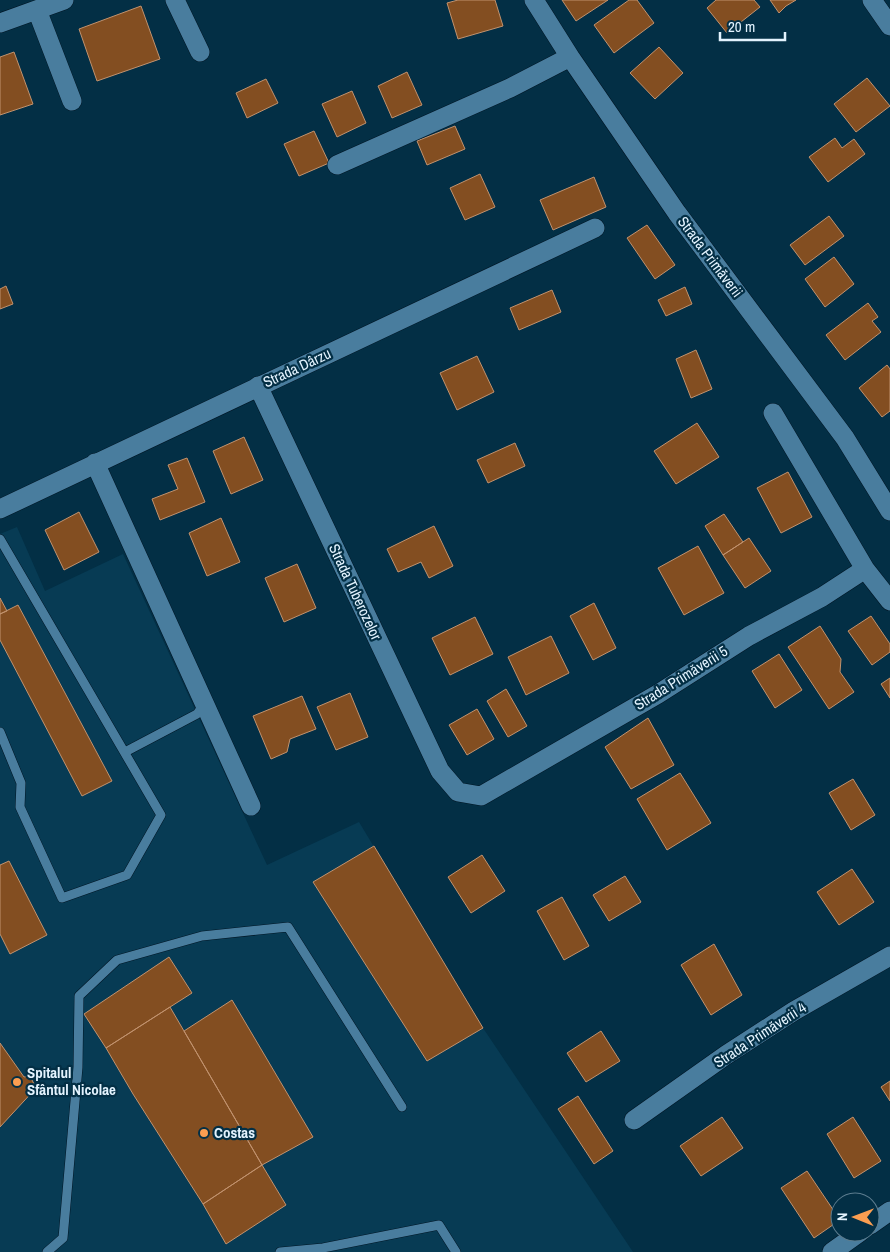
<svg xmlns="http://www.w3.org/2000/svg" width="890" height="1252" viewBox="0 0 890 1252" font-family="'Archivo Narrow',sans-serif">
	<rect width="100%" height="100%" fill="#032f45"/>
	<path fill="#073b54" d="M17,527l28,64 78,-37 144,311 92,-43 124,206 150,224h-633v-718z"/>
	<path fill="#834e21" stroke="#c1926e" d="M458,0h37l8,26 -45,13 -11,-36z
		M562,0h46l-32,21z
		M629,0h8l17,23 -40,30 -20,-28z
		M716,0h38l6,7 -33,26 -20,-25z
		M770,0h26l-10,6 -7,7z
		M141,6l19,53 -63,22 -18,-52z
		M659,47l24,26 -28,26 -25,-26z
		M14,52l19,52 -33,11v-58z
		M407,72l15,33 -30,13 -14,-32z
		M867,78l23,28 -34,26 -22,-28z
		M266,79l12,24 -31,15 -11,-25z
		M352,91l14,32 -29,14 -15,-33z
		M455,126l10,23 -38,16 -10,-24z
		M314,131l15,32 -30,13 -15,-32z
		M835,138l7,10 12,-9 11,15 -37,28 -19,-25z
		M480,174l15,33 -30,13 -15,-32z
		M594,177l12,30 -53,23 -13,-30z
		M829,216l15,20 -39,29 -15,-20z
		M647,225l28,40 -20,14 -28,-41z
		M834,257l20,27 -29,23 -20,-28z
		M6,286l7,18 -13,5v-20z
		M685,287l7,17 -26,12 -8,-16z
		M552,290l9,22 -42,18 -9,-22z
		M868,303l10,14 -6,4 9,11 -36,28 -19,-25z
		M696,350l16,39 -21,9 -15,-39z
		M477,356l17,36 -37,18 -17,-37z
		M887,365l3,4v42l-8,6 -23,-29z
		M697,423l22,34 -43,27 -22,-33z
		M244,437l19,43 -32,14 -18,-43z
		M515,443l10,23 -37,17 -11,-23z
		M187,458l18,44 -45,18 -8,-21 26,-10 -10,-24z
		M788,472l24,45 -31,16 -24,-45z
		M79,512l20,40 -35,18 -19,-40z
		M724,514l19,28 -20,13 -18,-29z
		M221,518l19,44 -33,14 -18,-43z
		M434,526l19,40 -24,12 -8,-16 -23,10 -11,-23z
		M749,538l22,33 -26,17 -22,-33z
		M698,546l26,47 -40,22 -26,-47z
		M297,564l19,44 -32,14 -19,-44z
		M0,598l7,13 -7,3z
		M594,603l22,45 -23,12 -23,-44z
		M18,605l94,176 -30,15 -82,-156v-26z
		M871,616l19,28v8l-18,13 -24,-34z
		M475,617l18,37 -43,21 -18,-37z
		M820,626l21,33 -1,13 14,20 -25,17 -41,-62z
		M551,636l18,37 -43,22 -18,-38z
		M779,654l23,36 -27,18 -23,-37z
		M890,678v20l-9,-14z
		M506,689l21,37 -19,11 -21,-36z
		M350,693l18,44 -32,13 -19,-43z
		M302,696l14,33 -26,10 -3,13 -16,7 -18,-43z
		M477,709l17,30 -27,16 -18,-30z
		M648,718l26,47 -43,24 -26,-42z
		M680,773l31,50 -44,27 -30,-51z
		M853,779l22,36 -24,15 -22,-37z
		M374,846l109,182 -56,33 -114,-179z
		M482,855l23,36 -34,22 -23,-36z
		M9,861l38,74 -37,19 -10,-20v-69z
		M852,869l22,33 -35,23 -22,-33z
		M625,876l16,26 -32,19 -16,-26z
		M562,897l27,49 -25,14 -27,-49z
		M714,944l28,51 -31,20 -30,-50z
		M169,957l23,36 -86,55 -22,-34z
		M232,1000l81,137 -51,28 -78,-134z
		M170,1007l92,158 -59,39 -70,-110 -27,-46z
		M601,1031l19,30 -34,21 -19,-29z
		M0,1043l24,34 6,-1 6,12 -36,39z
		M890,1081v20l-9,-14z
		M578,1096l35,55 -19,13 -36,-55z
		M722,1117l21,31 -42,28 -21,-30z
		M853,1117l28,44 -27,17 -27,-44z
		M262,1165l24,40 -60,39 -23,-40z
		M807,1171l33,49 -26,18 -33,-50z"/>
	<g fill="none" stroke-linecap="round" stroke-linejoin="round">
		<g stroke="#001625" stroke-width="10">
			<path id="lane" d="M0,539l161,276 -34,60 -65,23 -42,-91 1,-24 -21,-51
				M125,752l72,-38 7,-10
				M47,1252l16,-14 15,-171 1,-71 38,-36 85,-24 86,-9 114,180
				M280,1252l43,-4 116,-23 17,27"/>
		</g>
		<g stroke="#001625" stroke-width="20">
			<path id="street" d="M175,0l25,52
				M534,0l36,57 107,156 168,225 45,73
				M872,0l18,26
				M37,10l35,91
				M0,23l64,-23
				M337,165l173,-77 60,-31
				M258,386l182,385 18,21 23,4 177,-102 91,-58 73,-39 43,-28 25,32
				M773,413l92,156
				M95,463l156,343
				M0,509l595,-281
				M634,1120l92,-65 68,-44 96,-55
				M870,1225l20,-14
				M832,1252l28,-20"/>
		</g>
		<use href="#lane" stroke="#497d9e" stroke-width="9"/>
		<use href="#street" stroke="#497d9e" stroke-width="19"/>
	</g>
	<g fill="#fb9e51" stroke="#032f45" stroke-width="2">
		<circle cx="17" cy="1082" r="5"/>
		<circle cx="204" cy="1133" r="5"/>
	</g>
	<g text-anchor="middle" stroke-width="4.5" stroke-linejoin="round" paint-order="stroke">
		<g font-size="15" fill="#e3f3fe" stroke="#032f45">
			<text transform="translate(710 257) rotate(53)" y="5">Strada Primăverii</text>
			<text transform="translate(297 368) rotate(-25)" y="5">Strada Dârzu</text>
			<text transform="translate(355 592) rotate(65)" y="5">Strada Tuberozelor</text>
			<text transform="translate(681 678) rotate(-32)" y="5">Strada Primăverii 5</text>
			<text transform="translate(760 1035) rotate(-33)" y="5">Strada Primăverii 4</text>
		</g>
		<g font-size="15" font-weight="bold" fill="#e3f3fe" stroke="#032f45" text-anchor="start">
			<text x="27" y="1078">Spitalul<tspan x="27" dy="17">Sfântul Nicolae</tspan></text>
			<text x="214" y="1138">Costas</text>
		</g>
	</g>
	<g transform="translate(855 1217) rotate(271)"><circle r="24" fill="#032f45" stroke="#5d7d8f"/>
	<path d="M0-4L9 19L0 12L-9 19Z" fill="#fb9e51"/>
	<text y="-8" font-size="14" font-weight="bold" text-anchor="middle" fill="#e3f3fe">N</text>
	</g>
	<path d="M720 32v8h65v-8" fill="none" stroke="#e3f3fe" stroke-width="2.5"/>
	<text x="728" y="32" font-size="15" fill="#e3f3fe" stroke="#032f45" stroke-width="4" paint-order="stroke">20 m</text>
</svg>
